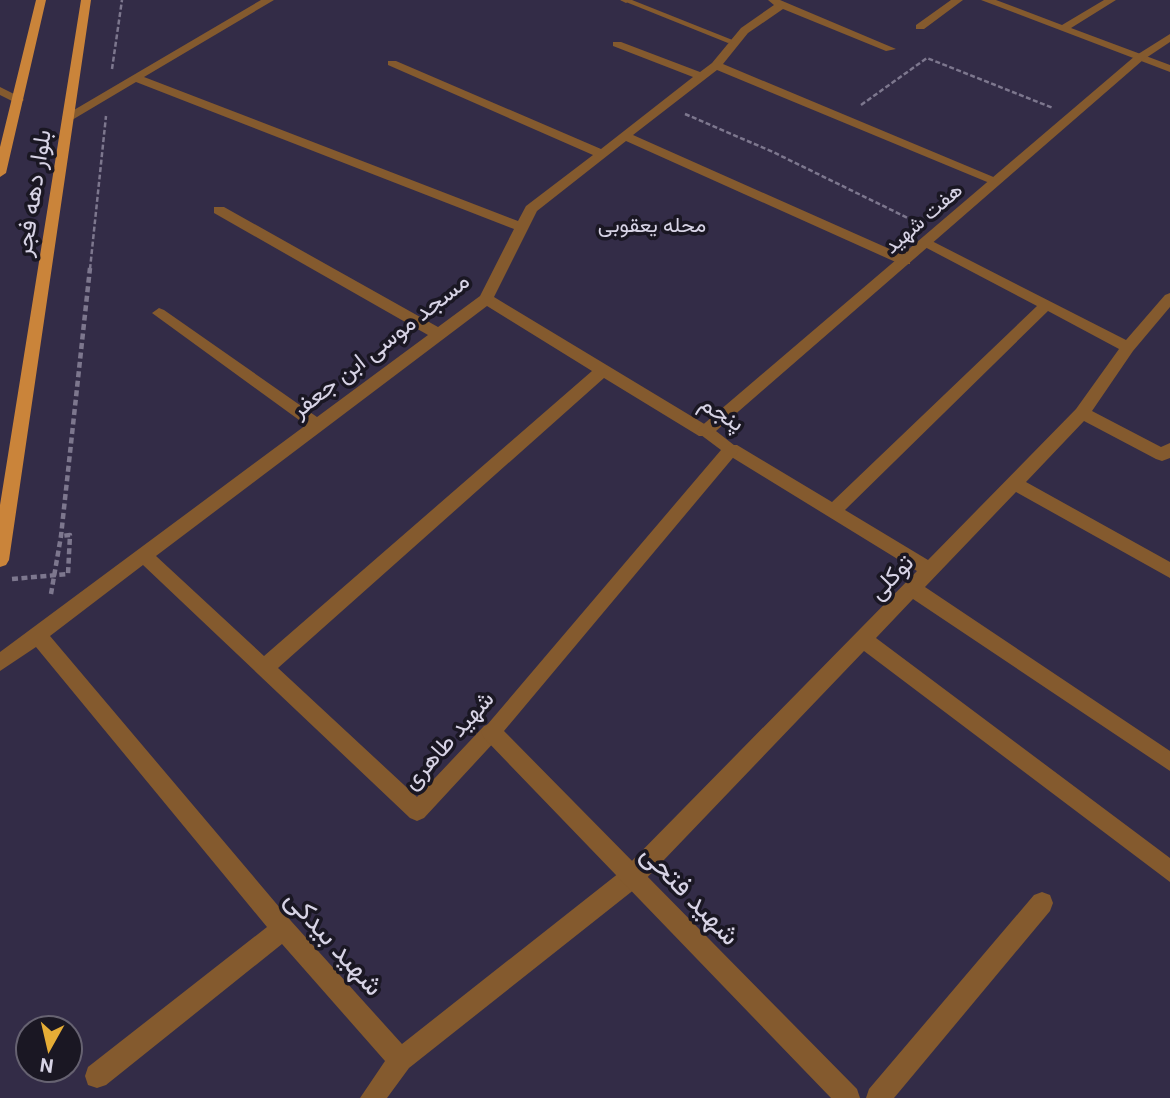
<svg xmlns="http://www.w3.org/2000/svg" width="1170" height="1098" viewBox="0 0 1170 1098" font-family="Roboto,Vazirmatn,sans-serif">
	<rect width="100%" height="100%" fill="#332c47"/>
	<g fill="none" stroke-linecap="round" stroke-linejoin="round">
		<path stroke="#7d778e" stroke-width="2.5" stroke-dasharray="5 2.5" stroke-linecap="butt" d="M112,69l10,-69
			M861,105l66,-47 126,50
			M685,114l88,38 145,71
			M90,269l16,-153"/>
		<path stroke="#7d778e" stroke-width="4.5" stroke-dasharray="6 3.5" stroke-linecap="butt" d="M12,579l56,-5 2,-39 -9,1
			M51,594l10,-58 29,-268"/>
		<path fill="#845a2e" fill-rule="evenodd" d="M621,0h11l103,41 -7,2z"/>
		<path fill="#845a2e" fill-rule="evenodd" d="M261,0h13l-130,77 374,144 8,-15 67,-51 -205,-90v-4h8l205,88 92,-72 -80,-31v-4h8l79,30 12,-9 29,-35 33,-23 -6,-5h12l116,49 -10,2 -103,-42 -35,24 -25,31 280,117 -6,4 -5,-1 -275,-114 -84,65 277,123v6h-10l-274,-123 -89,70 -43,86 217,131 2,4 -2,4h-12l-95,-58 -326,290 139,129 67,-71 7,-3 7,3 3,6 -3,6 -74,80 -7,3 -7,-3 -267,-253 -93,71 241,285 111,123 222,-175 293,-298 -192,-118 -2,-4 2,-4h12l95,57 205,-196 -116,-61v-6l5,-1 200,102 39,-45 5,-2v14l-37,44 -41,60 69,36 9,-4v15l-8,3 -6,-2 -72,-38 -58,61 144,80v16l-154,-86 -91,95 245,164v20l-257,-172 -37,39 294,220v24l-306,-231 -224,234 -231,183 -22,30h-27l25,-37 -103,-117 -176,141 -9,3 -9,-3 -3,-9 3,-9 179,-140 -231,-280 -36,24v-19l306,-227 -154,-112 7,-5 5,2 153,107 111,-82 -214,-122v-6h10l214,120 42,-31 34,-67 -378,-147 -64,38 -10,-3zM487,306l105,65 -328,285 -108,-100zM1048,311l71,38 -43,60 -148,151 -83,-50z
			M620,0h11l-5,3z
			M951,0h12l-39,29h-8v-4z
			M981,0h15l66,25 42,-25h12l-45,28 99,37v7z
			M0,87l22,11 2,2 -6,4 -18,-9z
			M1042,892l8,3 3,8 -3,8 -156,187h-28l3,-9 165,-194z"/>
		<path fill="#845a2e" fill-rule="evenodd" d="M1170,34v8l-27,18 -427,371 23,18 -2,4 -233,278 353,358 3,9h-29l-347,-360 -3,-6 240,-282 -24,-18 2,-4 436,-372z"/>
		<path fill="#ca843a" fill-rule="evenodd" d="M36,0h10l-40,173 -6,4v-30z
			M81,0h10l-82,560 -3,5 -6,2v-62z"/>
	</g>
	<g text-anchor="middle" stroke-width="7" stroke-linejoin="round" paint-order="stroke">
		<g font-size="21" fill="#d7d3e5" stroke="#1a1723">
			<text transform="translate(923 218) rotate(-41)" y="7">هفت شهید</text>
		</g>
		<g font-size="21" fill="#d7d3e5" stroke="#1a1723">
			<text x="652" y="232">محله یعقوبی</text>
		</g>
		<g font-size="24" fill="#d7d3e5" stroke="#1a1723">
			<text transform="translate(33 193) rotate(-81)" y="8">بلوار دهه فجر</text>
			<text transform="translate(380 345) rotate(-38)" y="8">مسجد موسی ابن جعفر</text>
			<text transform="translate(722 413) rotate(32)" y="8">پنجم</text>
			<text transform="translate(891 577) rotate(-46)" y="8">توکلی</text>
			<text transform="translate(448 740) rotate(-48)" y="8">شهید طاهری</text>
		</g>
		<g font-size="28" fill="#d7d3e5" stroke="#1a1723">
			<text transform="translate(691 894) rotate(46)" y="10">شهید فتحی</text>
			<text transform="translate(335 942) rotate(48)" y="10">شهید بیدکی</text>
		</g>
	</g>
	<g transform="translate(49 1049) rotate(188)"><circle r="33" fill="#1a1723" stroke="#666271" stroke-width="2"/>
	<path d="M0-5L12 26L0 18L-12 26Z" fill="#e6ad36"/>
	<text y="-10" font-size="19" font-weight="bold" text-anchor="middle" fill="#d7d3e5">N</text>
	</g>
</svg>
